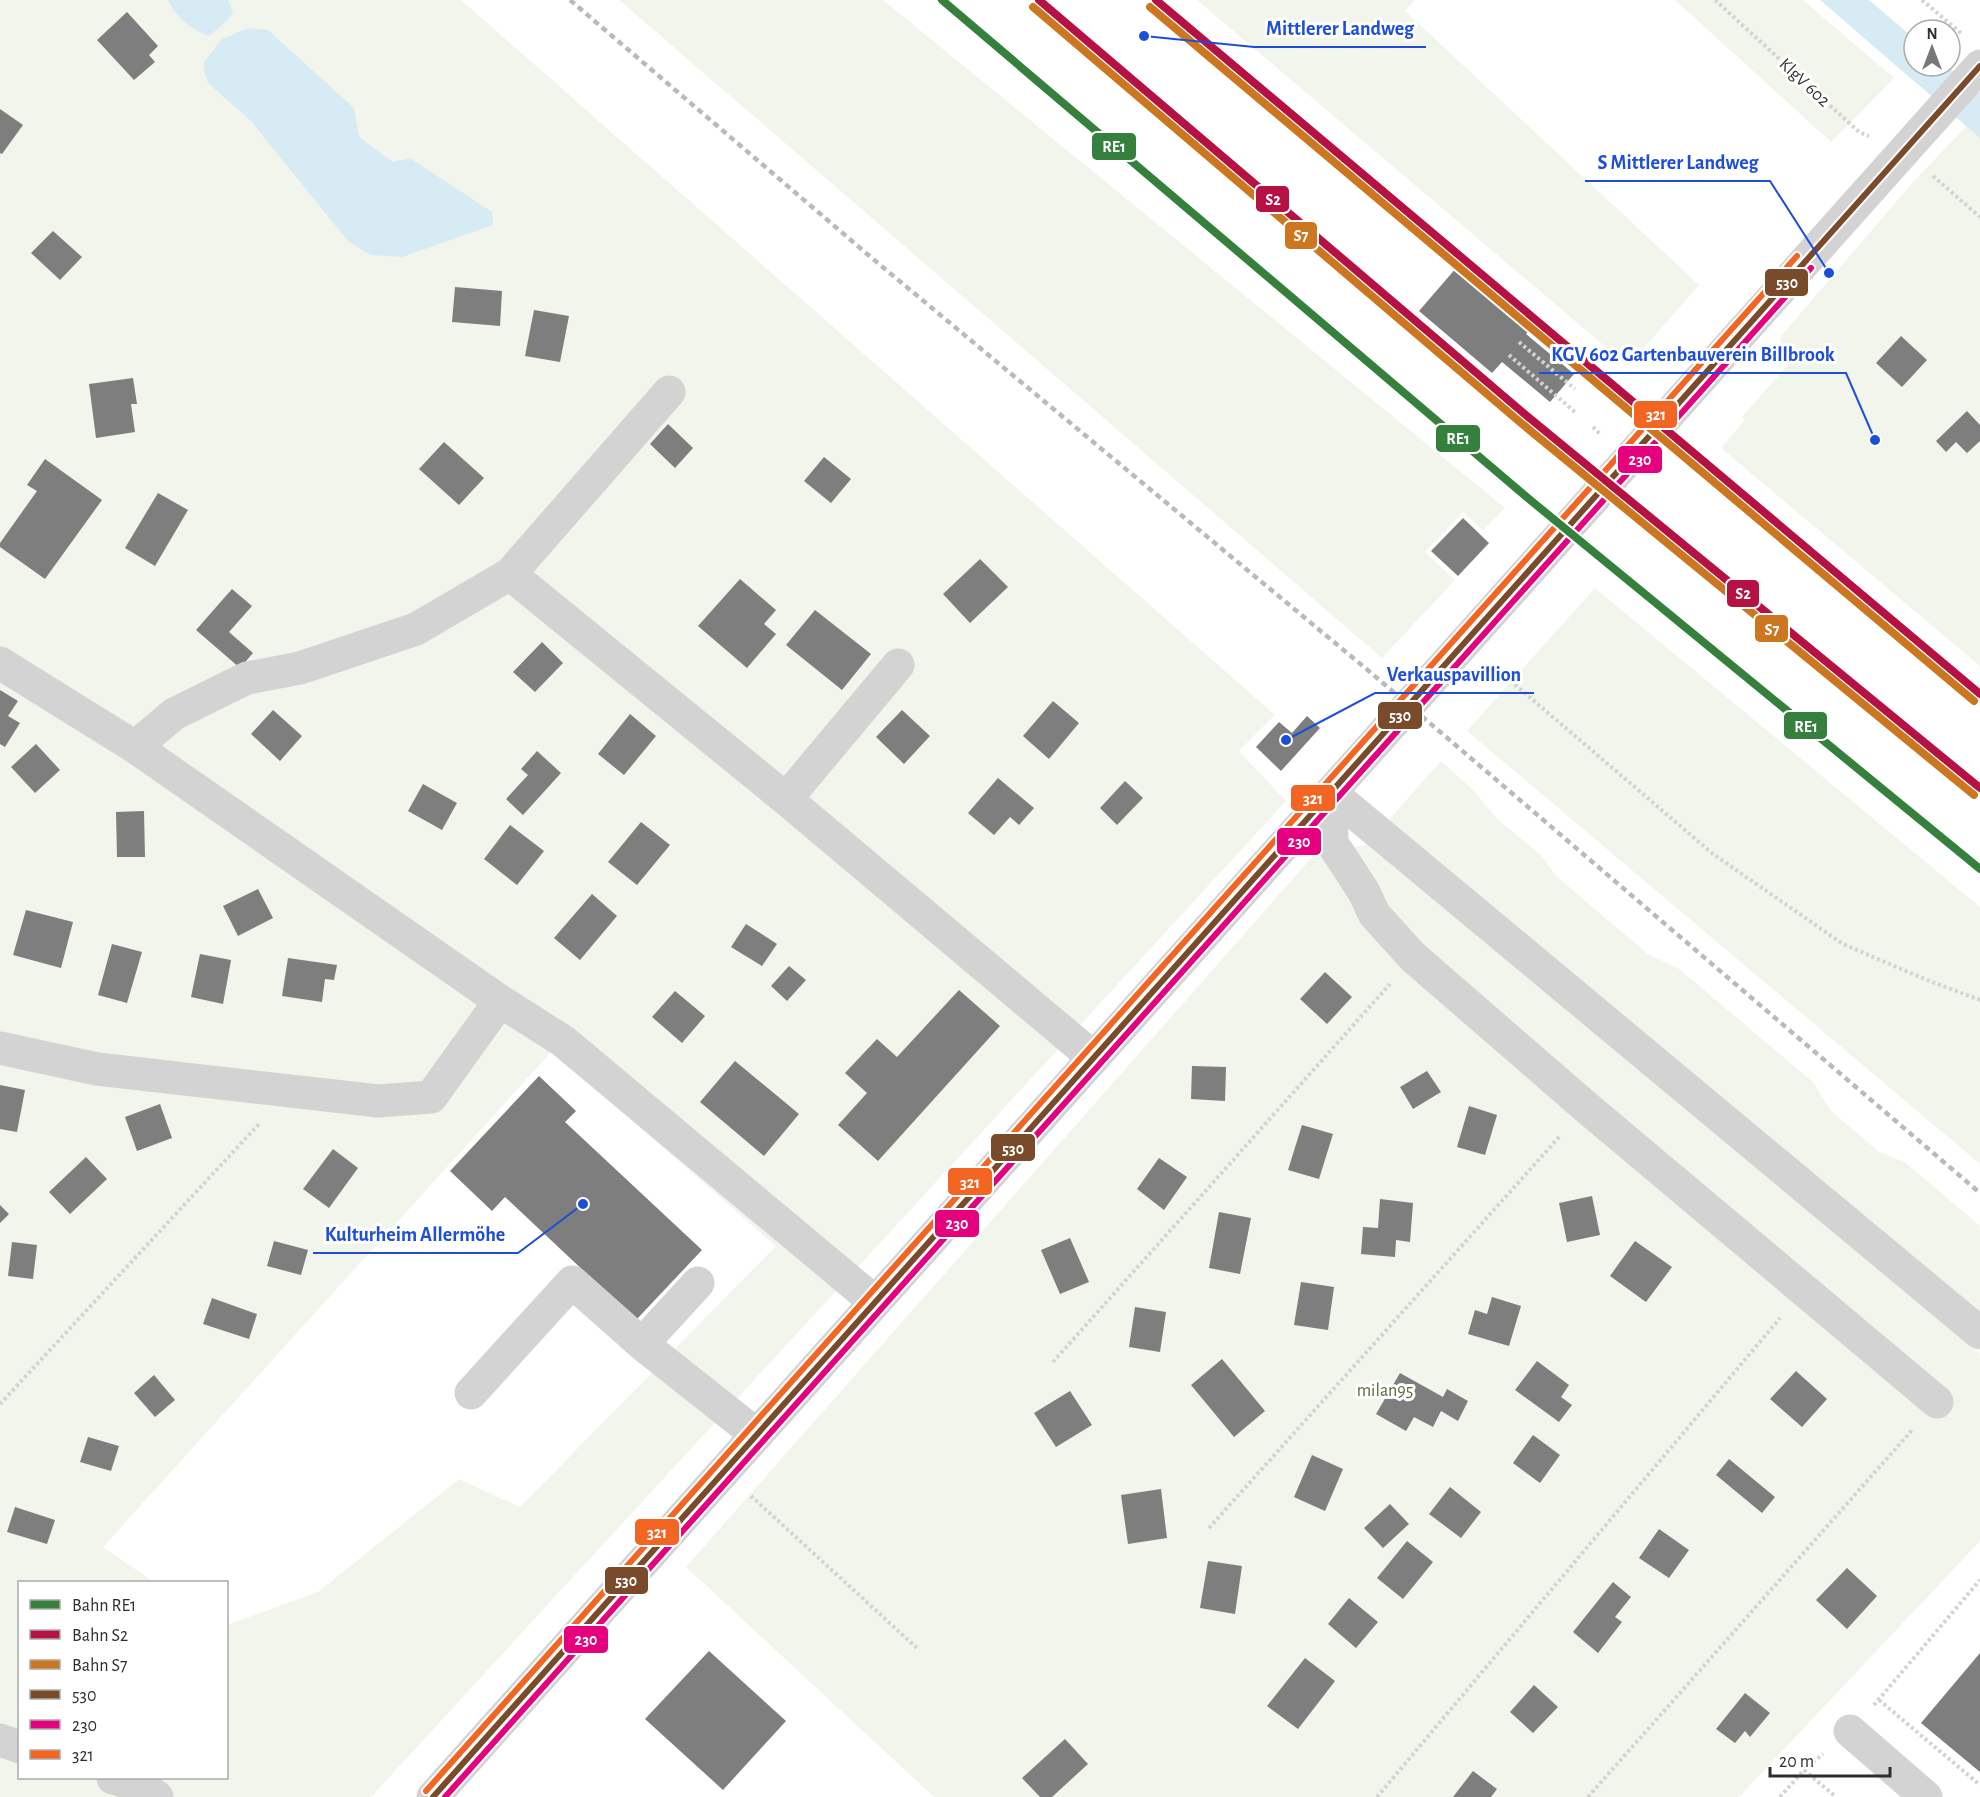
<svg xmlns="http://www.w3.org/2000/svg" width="1980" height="1797" viewBox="0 0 1980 1797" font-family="'Alegreya Sans',sans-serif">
	<rect width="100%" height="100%" fill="#fff"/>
	<path fill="#f1f5eb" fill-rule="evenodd" d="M0,0h461l814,715 -36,36 47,50 -915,996h-371zM552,1051l224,195 -256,261 -61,-28 -141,113 -91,33 -1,153h-206v-196h134l-51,-35z
		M619,0h264l622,508 -22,23 -20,-19 -38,40 30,28 -73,78z
		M1197,0h218l-10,11 294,274 -71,81z
		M1675,0h128l91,78 -63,64z
		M1980,112v554l-259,-218 24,-28 -3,-3 50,-57c-8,-8 -13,-12 -11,-24l133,-155z
		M1595,588l385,319v257l-513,-433z
		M1441,761l33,30 22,27 46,38 13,19 94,80 29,13 136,115 17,28 47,40 28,12 74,63v92l-594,-495z
		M1367,845l613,509v187l-241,256h-805l-248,-230 627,-711z"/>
	<path fill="#d6ebf3" d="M168,0h60l5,12 -6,9 -18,15c-19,-7 -32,-18 -41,-36z
		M1820,0h49l45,38v28h33l33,27v45z
		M249,28l19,2 86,78 5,29 34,25 17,-4 82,54 1,13 -91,32 -32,-2 -22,-14 -98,-121 -42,-37 -4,-12v-9l18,-23z"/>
	<path fill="#7e7e7e" d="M127,12l31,34 -9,9 6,7 -21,18 -37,-40z
		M0,109l23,16 -21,29 -2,-1z
		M53,231l29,26 -22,23 -29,-27z
		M1457,267l73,63 -4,4 48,40 -24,28 -48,-40 -10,11 -73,-62z
		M455,287l47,4 -2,35 -48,-4z
		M534,310l35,6 -9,46 -35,-6z
		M1901,336l26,24 -25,27 -26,-24z
		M133,378l4,26h-6l4,28 -39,6 -7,-54z
		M1967,411l13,14v16l-13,12 -11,-11 -10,10 -10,-11z
		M668,424l25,24 -18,20 -25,-24z
		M444,442l40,36 -25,27 -40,-36z
		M824,457l27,22 -20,24 -27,-22z
		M45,459l57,41 -57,79 -45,-32v-4l37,-52 -10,-6z
		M158,493l30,17 -33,56 -30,-18z
		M1463,518l26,25 -31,33 -27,-25z
		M980,559l28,28 -38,36 -27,-29z
		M740,579l36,31 -12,14 12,10 -29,34 -49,-42z
		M232,589l20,17 -23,26 24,21 -13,15 -44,-38z
		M815,610l56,44 -29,36 -56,-45z
		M542,642l21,21 -28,29 -22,-20z
		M0,690l18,11 -10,15 12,7 -15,24 -5,-3z
		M1053,701l26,22 -30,36 -26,-23z
		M273,710l29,26 -22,25 -29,-27z
		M902,710l28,26 -26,28 -28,-27z
		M630,714l26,22 -32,39 -26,-21z
		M1307,716l13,12 -39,43 -25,-24 23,-25 13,11z
		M36,744l24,26 -25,23 -24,-26z
		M537,751l24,22 -38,42 -17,-16 22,-24 -7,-6z
		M998,778l36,30 -15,17 -9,-8 -16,18 -26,-22z
		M1125,781l18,17 -26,27 -17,-17z
		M423,784l34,19 -15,27 -34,-19z
		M144,811l1,46h-28l-1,-45z
		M641,822l29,23 -33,40 -29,-23z
		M510,825l34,26 -27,34 -33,-26z
		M258,889l15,29 -35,18 -15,-30z
		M592,894l25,22 -37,44 -26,-22z
		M26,910l47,12 -12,46 -48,-13z
		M746,924l31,20 -15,22 -31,-19z
		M112,944l30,8 -15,51 -29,-8z
		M200,954l31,6 -8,44 -32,-7z
		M288,958l49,7 -3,15 -9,-1 -3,23 -40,-6z
		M789,966l17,14 -19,21 -16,-15z
		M1325,972l27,25 -25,27 -27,-25z
		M959,990l41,36 -122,135 -40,-36 29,-32 -22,-20 32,-34 20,18z
		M675,991l30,25 -23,27 -30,-26z
		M735,1061l64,53 -35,42 -64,-54z
		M1192,1066l34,1 -1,34 -34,-2z
		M1427,1071l14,21 -28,17 -13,-22z
		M539,1076l37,35 -11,11 137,128 -66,70 -131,-123 -13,14 -42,-40z
		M0,1085l25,5 -8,42 -17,-3z
		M160,1104l12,34 -35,13 -12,-34z
		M1469,1106l28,9 -12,40 -28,-8z
		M1302,1125l31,9 -14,45 -31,-9z
		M333,1149l25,19 -29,40 -26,-19z
		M86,1157l21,22 -37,35 -21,-22z
		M1159,1158l28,19 -23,33 -27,-21z
		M1592,1196l8,39 -33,7 -8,-39z
		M1380,1199l33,4 -3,39 -14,-2 -1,17 -34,-3 2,-27 15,1z
		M0,1205l9,9 -9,9z
		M1219,1212l32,6 -11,56 -31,-6z
		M1070,1238l19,44 -29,12 -19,-44z
		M274,1241l34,9 -7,25 -34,-9z
		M1635,1241l37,26 -26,35 -36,-26z
		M12,1242l25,3 -4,34 -25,-3z
		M1301,1282l33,5 -6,43 -34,-5z
		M1492,1297l29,9 -12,40 -41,-12 7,-24 12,4z
		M212,1298l45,16 -8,25 -46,-15z
		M1135,1307l31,5 -6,40 -31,-5z
		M1222,1359l43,52 -31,26 -43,-52z
		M1537,1361l32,24 -8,12 11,8 -13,17 -44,-32z
		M1796,1371l31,28 -25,28 -32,-28z
		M1400,1373l43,24 4,-8 21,12 -10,20 -17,-10 -8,16 -19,-10 -8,14 -30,-17z
		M154,1375l21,25 -20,17 -21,-24z
		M1070,1391l22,34 -36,22 -22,-34z
		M1533,1435l27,20 -20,28 -27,-20z
		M88,1437l31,9 -8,25 -31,-9z
		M1312,1455l31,14 -18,42 -31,-14z
		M1729,1459l46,38 -13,16 -46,-38z
		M1450,1487l31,25 -20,26 -32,-24z
		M1161,1489l6,49 -39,6 -7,-49z
		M1390,1504l19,20 -26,24 -19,-20z
		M15,1507l40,13 -8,24 -40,-12z
		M1659,1529l30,21 -20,28 -30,-20z
		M1407,1541l26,21 -30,37 -26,-21z
		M1208,1561l34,5 -7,48 -35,-6z
		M1847,1568l30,28 -30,33 -31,-29z
		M1613,1582l18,15 -16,20 7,5 -24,31 -25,-21z
		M1349,1598l29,24 -22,26 -28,-24z
		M709,1651l77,70 -63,69 -78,-71z
		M1980,1653v119l-59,-49z
		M1305,1658l30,23 -37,48 -31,-23z
		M1534,1685l24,22 -25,26 -23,-21z
		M1745,1693l25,20 -20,24 -5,-6 -10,12 -19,-14z
		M1065,1739l23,25 -36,33h-12l-18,-19z
		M1473,1771l24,18 -6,8h-38z"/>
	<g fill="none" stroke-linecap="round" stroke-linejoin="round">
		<path stroke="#d3d3d3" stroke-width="4" stroke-dasharray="3 3" stroke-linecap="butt" d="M1715,0l144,132 10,4
			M1922,0l40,34
			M1933,176l47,41
			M1519,342l56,47
			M1509,355l66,57
			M1593,427l7,7
			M1492,665l221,189 130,90 84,36 53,20
			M1053,1362l337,-378
			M0,1404l259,-280
			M751,1496l167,153
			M1209,1528l352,-393
			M1879,1700l101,85
			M1874,1705l106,-125
			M1804,1770l32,27
			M1377,1797l403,-479
			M1588,1797l325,-368
			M1780,1797l24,-27 19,-16"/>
		<path stroke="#d3d3d3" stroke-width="33" d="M510,574l159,-182
			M0,663l135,84 365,254 63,40 312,261
			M135,747l39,-33 73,-36 53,-10 116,-39 94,-55 276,225 308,259
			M1331,793l1,50 32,49 10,22 39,43 173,150 351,295
			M1331,793l649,540
			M786,799l112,-134
			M0,1048l97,21 281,32 53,-4 69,-96
			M698,1283l-56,61 115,91
			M471,1393l101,-111 70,62
			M1850,1731l76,66
			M0,1740l20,7
			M113,1778l31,9 13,10
			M433,1797l1547,-1731"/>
		<path stroke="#bababa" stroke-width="4.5" stroke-dasharray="6 4.5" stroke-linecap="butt" d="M570,0l303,259 497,413 610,521"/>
		<g stroke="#fff" stroke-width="10">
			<path id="bus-1" d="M433,1797l1547,-1731"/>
		</g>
		<g stroke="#fff" stroke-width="10">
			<path id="bus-2" d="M445,1797l1366,-1529"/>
		</g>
		<g stroke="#fff" stroke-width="10">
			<path id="bus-3" d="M426,1791l1371,-1535"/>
		</g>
		<use href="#bus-1" stroke="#7a4b2a" stroke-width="6"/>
		<use href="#bus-2" stroke="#e5007d" stroke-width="6"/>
		<use href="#bus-3" stroke="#f26522" stroke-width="6"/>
		<g stroke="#fff" stroke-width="12">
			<path id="rail-1" d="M942,0l587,499 451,370"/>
		</g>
		<g stroke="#fff" stroke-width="12">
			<path id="rail-2" d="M1039,0l488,416 453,372
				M1156,0l824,694"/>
		</g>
		<g stroke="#fff" stroke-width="12">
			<path id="rail-3" d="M1033,7l488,416 453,372
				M1150,7l824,694"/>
		</g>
		<use href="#rail-1" stroke="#36803d" stroke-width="8"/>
		<use href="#rail-2" stroke="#b51143" stroke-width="8"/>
		<use href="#rail-3" stroke="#cc7720" stroke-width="8"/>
	</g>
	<g text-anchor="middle" stroke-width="6" stroke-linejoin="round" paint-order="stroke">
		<g font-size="18" fill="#2e2e2e" stroke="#fff">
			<text transform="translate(1805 82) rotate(43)" y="6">KlgV 602</text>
		</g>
		<g font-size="18" fill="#576d38" stroke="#fff">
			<text x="1385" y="1396">milan95</text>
		</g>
	</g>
	<path fill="none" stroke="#1d4ed8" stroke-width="2" d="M1144 36L1254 47H1426M1829 273L1770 181H1585M1875 440L1846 373H1539M1286 740L1375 693H1534M583 1204L518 1253H313"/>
	<g fill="#1d4ed8" stroke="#fff" stroke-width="2">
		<circle cx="1144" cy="36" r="6"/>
		<circle cx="1829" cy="273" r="6"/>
		<circle cx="1875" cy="440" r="6"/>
		<circle cx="1286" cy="740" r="6"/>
		<circle cx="583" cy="1204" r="6"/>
	</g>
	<g font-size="20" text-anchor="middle" font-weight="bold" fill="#1d4ed8" stroke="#fff" stroke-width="6" stroke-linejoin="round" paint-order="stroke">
		<text x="1340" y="35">Mittlerer Landweg</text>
		<text x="1678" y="169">S Mittlerer Landweg</text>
		<text x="1693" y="361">KGV 602 Gartenbauverein Billbrook</text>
		<text x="1454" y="681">Verkauspavillion</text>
		<text x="415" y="1241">Kulturheim Allermöhe</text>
	</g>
	<g stroke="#fff" stroke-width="2">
		<rect x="1091" y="132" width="46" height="29" rx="6" fill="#36803d"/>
		<rect x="1255" y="185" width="35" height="28" rx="6" fill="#b51143"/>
		<rect x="1284" y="221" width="34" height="29" rx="6" fill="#cc7720"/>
		<rect x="1764" y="268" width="45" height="29" rx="6" fill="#7a4b2a"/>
		<rect x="1633" y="400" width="45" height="29" rx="6" fill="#f26522"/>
		<rect x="1435" y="424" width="46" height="29" rx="6" fill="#36803d"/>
		<rect x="1617" y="445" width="46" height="29" rx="6" fill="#e5007d"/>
		<rect x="1726" y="579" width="34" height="29" rx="6" fill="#b51143"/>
		<rect x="1754" y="614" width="35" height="29" rx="6" fill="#cc7720"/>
		<rect x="1377" y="701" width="46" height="29" rx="6" fill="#7a4b2a"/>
		<rect x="1783" y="711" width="45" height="29" rx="6" fill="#36803d"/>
		<rect x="1290" y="784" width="46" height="28" rx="6" fill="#f26522"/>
		<rect x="1276" y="827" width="46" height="29" rx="6" fill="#e5007d"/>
		<rect x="990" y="1133" width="46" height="29" rx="6" fill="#7a4b2a"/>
		<rect x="947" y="1167" width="46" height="29" rx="6" fill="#f26522"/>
		<rect x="934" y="1209" width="46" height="29" rx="6" fill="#e5007d"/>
		<rect x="634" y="1518" width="46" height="28" rx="6" fill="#f26522"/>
		<rect x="604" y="1566" width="45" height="29" rx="6" fill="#7a4b2a"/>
		<rect x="563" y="1625" width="46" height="29" rx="6" fill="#e5007d"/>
	</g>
	<g font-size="16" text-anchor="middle" font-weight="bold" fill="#fff">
		<text x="1114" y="152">RE1</text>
		<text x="1273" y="205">S2</text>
		<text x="1301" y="241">S7</text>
		<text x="1787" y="288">530</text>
		<text x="1656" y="420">321</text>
		<text x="1458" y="444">RE1</text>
		<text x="1640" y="465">230</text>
		<text x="1743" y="599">S2</text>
		<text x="1772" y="635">S7</text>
		<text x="1400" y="721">530</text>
		<text x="1806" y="732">RE1</text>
		<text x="1313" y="804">321</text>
		<text x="1299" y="847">230</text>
		<text x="1013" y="1154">530</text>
		<text x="970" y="1188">321</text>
		<text x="957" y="1229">230</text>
		<text x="657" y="1538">321</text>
		<text x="626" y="1586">530</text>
		<text x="586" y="1645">230</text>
	</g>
	<rect x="18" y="1581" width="210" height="198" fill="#ffffff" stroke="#ababab" stroke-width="1.5"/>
	<rect x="30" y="1600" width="30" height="9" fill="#36803d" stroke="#ababab" stroke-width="1.5"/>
	<text x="72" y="1611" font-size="18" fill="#2e2e2e">Bahn RE1</text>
	<rect x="30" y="1630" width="30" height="9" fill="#b51143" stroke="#ababab" stroke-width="1.5"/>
	<text x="72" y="1641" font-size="18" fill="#2e2e2e">Bahn S2</text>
	<rect x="30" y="1660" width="30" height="9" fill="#cc7720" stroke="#ababab" stroke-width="1.5"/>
	<text x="72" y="1671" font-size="18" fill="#2e2e2e">Bahn S7</text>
	<rect x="30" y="1690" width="30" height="9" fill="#7a4b2a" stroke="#ababab" stroke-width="1.5"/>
	<text x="72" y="1701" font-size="18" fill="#2e2e2e">530</text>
	<rect x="30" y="1720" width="30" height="9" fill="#e5007d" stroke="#ababab" stroke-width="1.5"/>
	<text x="72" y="1731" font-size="18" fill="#2e2e2e">230</text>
	<rect x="30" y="1750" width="30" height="9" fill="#f26522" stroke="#ababab" stroke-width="1.5"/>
	<text x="72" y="1761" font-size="18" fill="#2e2e2e">321</text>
	<g transform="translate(1932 48)"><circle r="28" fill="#ffffff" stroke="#ababab" stroke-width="1.5"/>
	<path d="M0-4.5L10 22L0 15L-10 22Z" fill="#777777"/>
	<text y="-9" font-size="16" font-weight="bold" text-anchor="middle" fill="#2e2e2e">N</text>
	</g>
	<path d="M1770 1767v9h120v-9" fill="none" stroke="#2e2e2e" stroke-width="3"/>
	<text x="1779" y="1767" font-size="18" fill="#2e2e2e" stroke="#ffffff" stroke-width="4.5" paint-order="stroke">20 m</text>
</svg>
